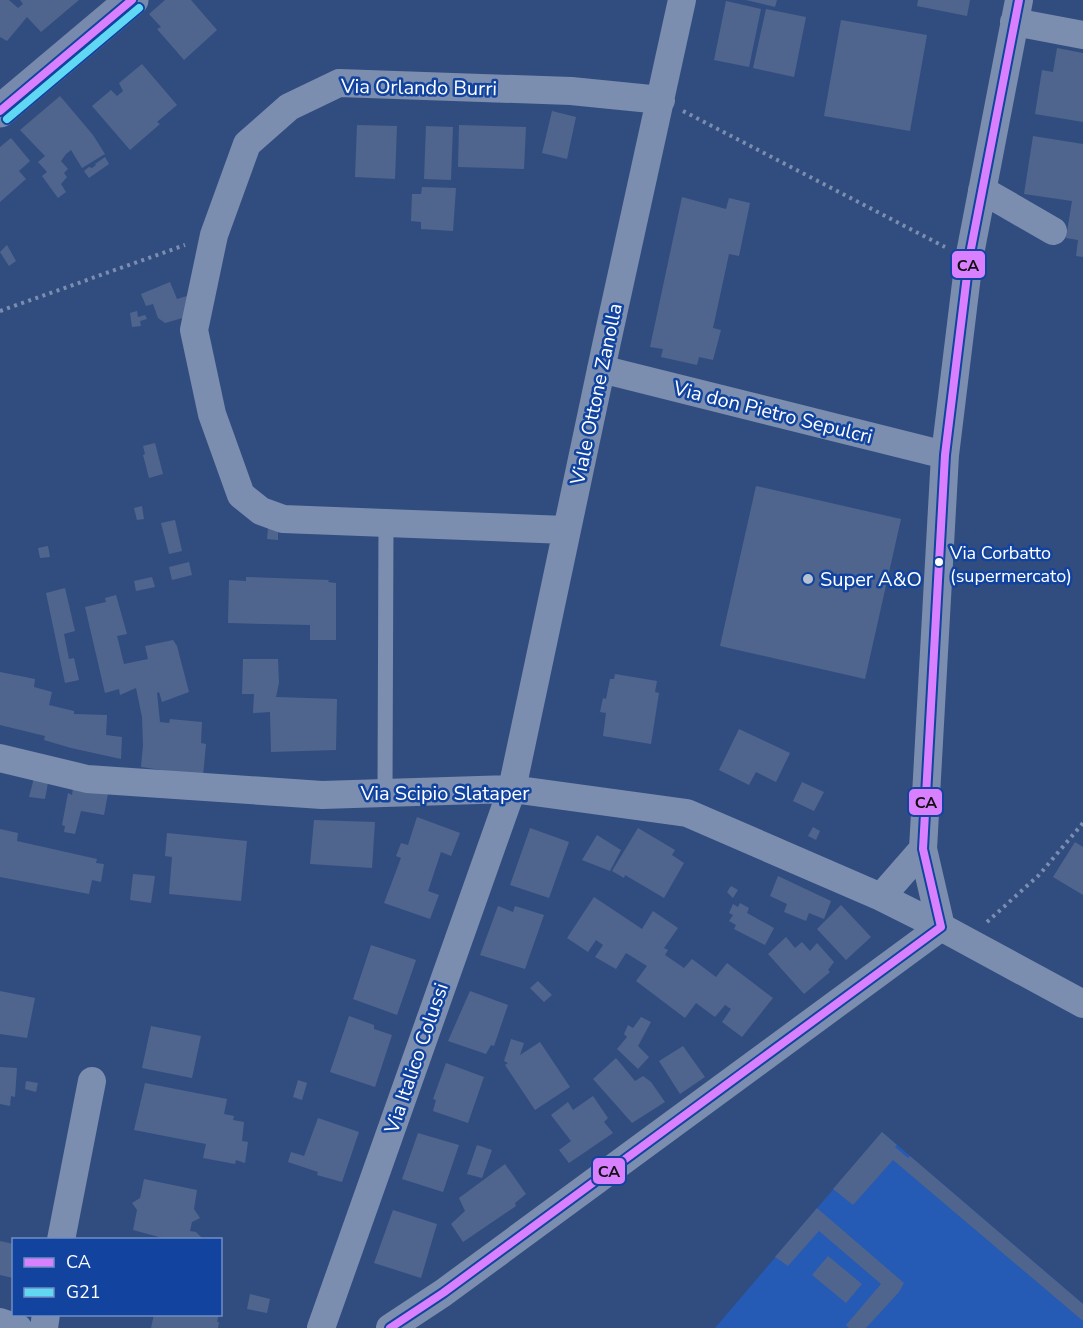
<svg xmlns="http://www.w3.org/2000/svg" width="1083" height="1328" viewBox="0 0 1083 1328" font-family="'Nunito Sans',sans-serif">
	<rect width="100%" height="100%" fill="#314d7f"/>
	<path fill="#255ab5" d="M882,1132l201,172v24h-368z"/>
	<path fill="#4f658d" d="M0,0h9l9,8 5,-4 -3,-4h59l-38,32 -14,-15 -20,24 -7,-4z
		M165,0h26l26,30 -33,30 -27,-31 4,-2 -12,-13z
		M746,0h31l-2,7z
		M918,0h52l-3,16 -50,-10z
		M726,1l35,8 -12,58 -35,-7z
		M766,9l40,8 -12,60 -41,-9z
		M841,20l86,15 -17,96 -86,-15z
		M1057,48l26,5v69l-48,-8 7,-44 11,2z
		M142,64l35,41 -20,17 3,2 -30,26 -38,-44 19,-16 6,6 5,-4 1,-1 -4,-8z
		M60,96l33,39 12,19 -23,14 -11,-18 -5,4 -5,7 7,8 -4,4 3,4 -6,7 5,8 -8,6 -16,-22 5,-4 -9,-10 7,-6 -25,-26z
		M552,111l24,6 -9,42 -25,-6z
		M357,125l40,1 -2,53 -40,-2z
		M459,125l67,2 -2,42 -66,-2z
		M426,126l27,1 -2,53 -27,-1z
		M1033,136l50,8v113l-7,-1 2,-16 -12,-2 6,-37 -48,-7z
		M11,138l19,23 -11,10 7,8 -26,23v-55z
		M105,157l4,7 -20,14 -5,-7 5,-4 3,1 4,-3 -1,-1z
		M422,187l34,1 -3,43 -32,-2v-7l-10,-1 1,-27h9z
		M682,197l44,12 3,-11 21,5 -11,53 -10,-2 -16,74 8,2 -8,30 -14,-3 -2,8 -36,-8 2,-8 -13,-2z
		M7,245l9,16 -7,5 -9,-14z
		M170,282l7,17 10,-3 6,19 -28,8 -7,-5 -5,-14 -7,2 -5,-12z
		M137,311l1,6 7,-2 2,4 -7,2 1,5 -9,1 -2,-14z
		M155,443l8,31 -14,4 -6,-23 2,-1 -2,-8z
		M756,486l145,33 -36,160 -145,-33z
		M142,506l2,13 -7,1 -3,-12z
		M175,520l7,31 -13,3 -8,-31z
		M268,528h10v12l-11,-1z
		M48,546l2,11 -10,1 -2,-10z
		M189,562l3,13 -20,5 -3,-13z
		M152,577l3,10 -19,4 -2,-10z
		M246,577l83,3 -1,2 8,1v57h-26v-15l-82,-2 1,-43 17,1z
		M65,588l10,43 -11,3 5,25 5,-1 5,22 -14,3 -19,-90z
		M116,595l11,39 -10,2 7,28 24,-5 -3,-13 28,-6 4,6 12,46 -27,10 -3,-10 -2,1 3,29 9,1 1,-4 32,3 -1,21 5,1 -3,32 -62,-9 2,-22 -1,-28 -6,-29 -16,7 -1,-6 -14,4 -20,-86 21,-5 -1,-4z
		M243,659h35l1,24 -3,14 61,2 -1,51 -65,2 -1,-40 -17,1 1,-19h-12z
		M0,672l35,7 -1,8 18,5 -3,13 25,6v3l33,1 -1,20 16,2 -1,22 -50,-11 -27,-8 1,-4 -45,-11z
		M615,674l42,7 -2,11 4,1 -8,51 -48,-8 3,-23 -6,-1 3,-14 3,1 4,-20h4z
		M739,729l51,24 -14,29 -20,-10 -7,13 -30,-15z
		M35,774l14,3 -4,22 -16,-2z
		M74,782l35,6 -5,27 -23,-4 -6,23 -11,-2 1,-6 -3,-1 6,-32 4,2z
		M802,782l22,10 -10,19 -21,-10z
		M417,817l43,16 -9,23 -10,-4 -13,39 11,4 -9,24 -46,-16 17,-45 -5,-2 5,-13 7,2z
		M314,820l61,2 -3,46 -62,-4z
		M813,827l7,4 -4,9 -8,-4z
		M530,828l39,14 -20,56 -39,-13z
		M638,828l37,22 -3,5 12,8 -20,35 -39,-23 -1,3 -12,-7z
		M0,829l18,4 -1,8 80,18 -1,4 8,1 -3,18 -9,-2 -3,14 -89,-17z
		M167,833l80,8 -6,60 -72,-7 3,-37 -7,-1z
		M597,835l24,15 -11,21 -28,-11z
		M1075,842l8,5v48l-30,-18z
		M133,874l22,2 -4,27 -21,-3z
		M778,876l53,25 -7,18 -15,-6 -3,8 -22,-9 3,-8 -17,-8z
		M731,886l7,4 -5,8 -6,-6z
		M594,897l48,32 11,-18 25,17 -14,20 4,2 -3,5 19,13 8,-9 24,18 11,-14 46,35 -31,39 -20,-15 9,-13 -6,-4 -10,12 -19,-14 -11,15 -49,-37 11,-15 -21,-13 -10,16 -21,-12 8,-12 -7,-5 -8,12 -21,-14z
		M740,903l9,5 -2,5 27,15 -9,17 -31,-16 2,-4 -7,-4 4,-6 -4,-2 4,-9 5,3z
		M841,905l30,32 -25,23 -29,-31z
		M498,906l15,6 2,-6 29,9 -19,54 -45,-14z
		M786,937l9,11 7,-6 8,9 7,-8 17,19 -6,8 2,2 -26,22 -36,-40z
		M371,945l45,15 -19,55 -44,-16z
		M538,981l14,14 -8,7 -14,-14z
		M0,991l35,7 -8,40 -27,-4z
		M470,991l38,14 -14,41 -3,-1 -5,9 -38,-13z
		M349,1016l25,9v4l18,6 -17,52 -45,-15z
		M641,1017l10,5 -13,24 11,11 -11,12 -21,-20 10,-12 -3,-3 4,-9 5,3z
		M151,1026l50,10 -9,42 -50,-10z
		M511,1039l13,4 -4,12 20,-13 30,45 -35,23 -30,-45 3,-2 -4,-2z
		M683,1046l22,31 -25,17 -21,-33z
		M616,1058l19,23 8,-5 8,6 14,20 -33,21 -39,-44z
		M446,1063l38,14 -16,46 -35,-12 3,-11 -3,-1z
		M0,1067l17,1 -2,29 -4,-1 -1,10 -10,-2z
		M298,1080l9,3 -5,17 -9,-3z
		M26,1081l12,2 -2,9 -11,-3z
		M145,1083l82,16 -3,15 10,2 -1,4 11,2 -2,19 6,1 -3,21 -9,-3 -1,4 -32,-6 3,-14 -72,-14z
		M593,1096l15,22 -4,4 9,11 -44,30 -10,-13 12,-9 -20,-26 17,-13 5,8z
		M318,1118l41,14 -17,50 -25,-7 1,-3 -30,-10 3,-10 13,4z
		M882,1132l15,13 -2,2 13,11 2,-2 173,148v17l-190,-161 -40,45 -20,-16z
		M418,1133l41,12 -16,47 -41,-13z
		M477,1145l15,5 -10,28 -15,-4z
		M505,1164l21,30 -11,9 1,3 -53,36 -12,-18 14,-13 -6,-13z
		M144,1179l53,11 -3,19 6,9 -8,4 -2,9 6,1 8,8h-34l-37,-10 4,-20 -5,-7 8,-5z
		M817,1208l87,75 -5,9 -33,36h-17l-3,-3 35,-41 -62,-53 -31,35 -13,-9z
		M393,1210l44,14 -16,54 -47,-15z
		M0,1241l14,3 -1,34 -13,-3z
		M828,1256l34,28 -16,19 -34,-28z
		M250,1294l20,5 -3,14 -20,-4z
		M154,1314h65l-2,8h2l-1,6h-67z"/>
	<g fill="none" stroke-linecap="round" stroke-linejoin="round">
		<path stroke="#7c8eaf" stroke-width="4" stroke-dasharray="3 4.5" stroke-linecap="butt" d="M683,111l262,136
			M0,311l185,-66
			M987,922l52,-47 44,-52"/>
		<path stroke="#7c8eaf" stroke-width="15" d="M385,792l1,-269"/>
		<path stroke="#7c8eaf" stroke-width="28" d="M1014,22l69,13
			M982,190l71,41
			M601,369l344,86
			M566,530l-283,-11 -22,-8 -20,-16 -29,-81 -18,-84 20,-95 33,-91 42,-37 50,-24 232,8 90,9
			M0,758l87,21 235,16 190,-6 175,24 194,84 60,30 142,77
			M881,897l42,-48
			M941,927l-18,-78 22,-394 24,-196 50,-259
			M61,1240l31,-159
			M0,1322l18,6
			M44,1328l2,-14
			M321,1328l191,-539 94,-443 76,-346
			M390,1328l53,-35 498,-366"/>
		<path stroke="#7789ad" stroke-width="33" d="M0,111l132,-111"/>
		<g stroke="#11439f" stroke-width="12">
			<path id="bus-1" d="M0,111l132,-111
				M390,1328l53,-35 498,-366 -18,-78 22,-394 24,-196 50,-259"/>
		</g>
		<g stroke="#11439f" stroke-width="12">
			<path id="bus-2" d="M7,119l132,-111"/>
		</g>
		<use href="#bus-1" stroke="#d880ff" stroke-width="8"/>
		<use href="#bus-2" stroke="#60d8f3" stroke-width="8"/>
	</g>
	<circle fill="#fff" stroke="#11439f" stroke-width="2" cx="939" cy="562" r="5"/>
	<circle fill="#b7c1d2" stroke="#11439f" stroke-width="2" cx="808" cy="579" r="6"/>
	<g text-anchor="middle" stroke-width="5" stroke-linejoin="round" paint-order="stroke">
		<g font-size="18" fill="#fff" stroke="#11439f" text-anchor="start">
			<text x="950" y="559">Via Corbatto<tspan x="950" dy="23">(supermercato)</tspan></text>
		</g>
		<g font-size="20" fill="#fff" stroke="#11439f">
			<text transform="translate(419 87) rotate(1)" y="7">Via Orlando Burri</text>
			<text transform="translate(596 394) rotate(-78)" y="7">Viale Ottone Zanolla</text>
			<text transform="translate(773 412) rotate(14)" y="7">Via don Pietro Sepulcri</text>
			<text x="445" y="800">Via Scipio Slataper</text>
			<text transform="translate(416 1058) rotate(-71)" y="7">Via Italico Colussi</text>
		</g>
		<g font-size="20" fill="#fff" stroke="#11439f" text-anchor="start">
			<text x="820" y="586">Super A&amp;O</text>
		</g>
	</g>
	<g stroke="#11439f" stroke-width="2">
		<rect x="951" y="250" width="35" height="29" rx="6" fill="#d880ff"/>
		<rect x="908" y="788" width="35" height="28" rx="6" fill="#d880ff"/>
		<rect x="592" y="1157" width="34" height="28" rx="6" fill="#d880ff"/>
	</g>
	<g font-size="16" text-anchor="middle" font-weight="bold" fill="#111">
		<text x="968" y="271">CA</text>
		<text x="926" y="808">CA</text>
		<text x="609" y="1177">CA</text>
	</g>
	<rect x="12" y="1238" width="210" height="78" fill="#11439f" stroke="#708ec5" stroke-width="1.5"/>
	<rect x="24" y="1258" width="30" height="9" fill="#d880ff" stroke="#708ec5" stroke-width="1.5"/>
	<text x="66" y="1268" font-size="18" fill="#ffffff">CA</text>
	<rect x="24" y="1288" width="30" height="9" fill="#60d8f3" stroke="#708ec5" stroke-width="1.5"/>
	<text x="66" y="1298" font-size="18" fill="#ffffff">G21</text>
</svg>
